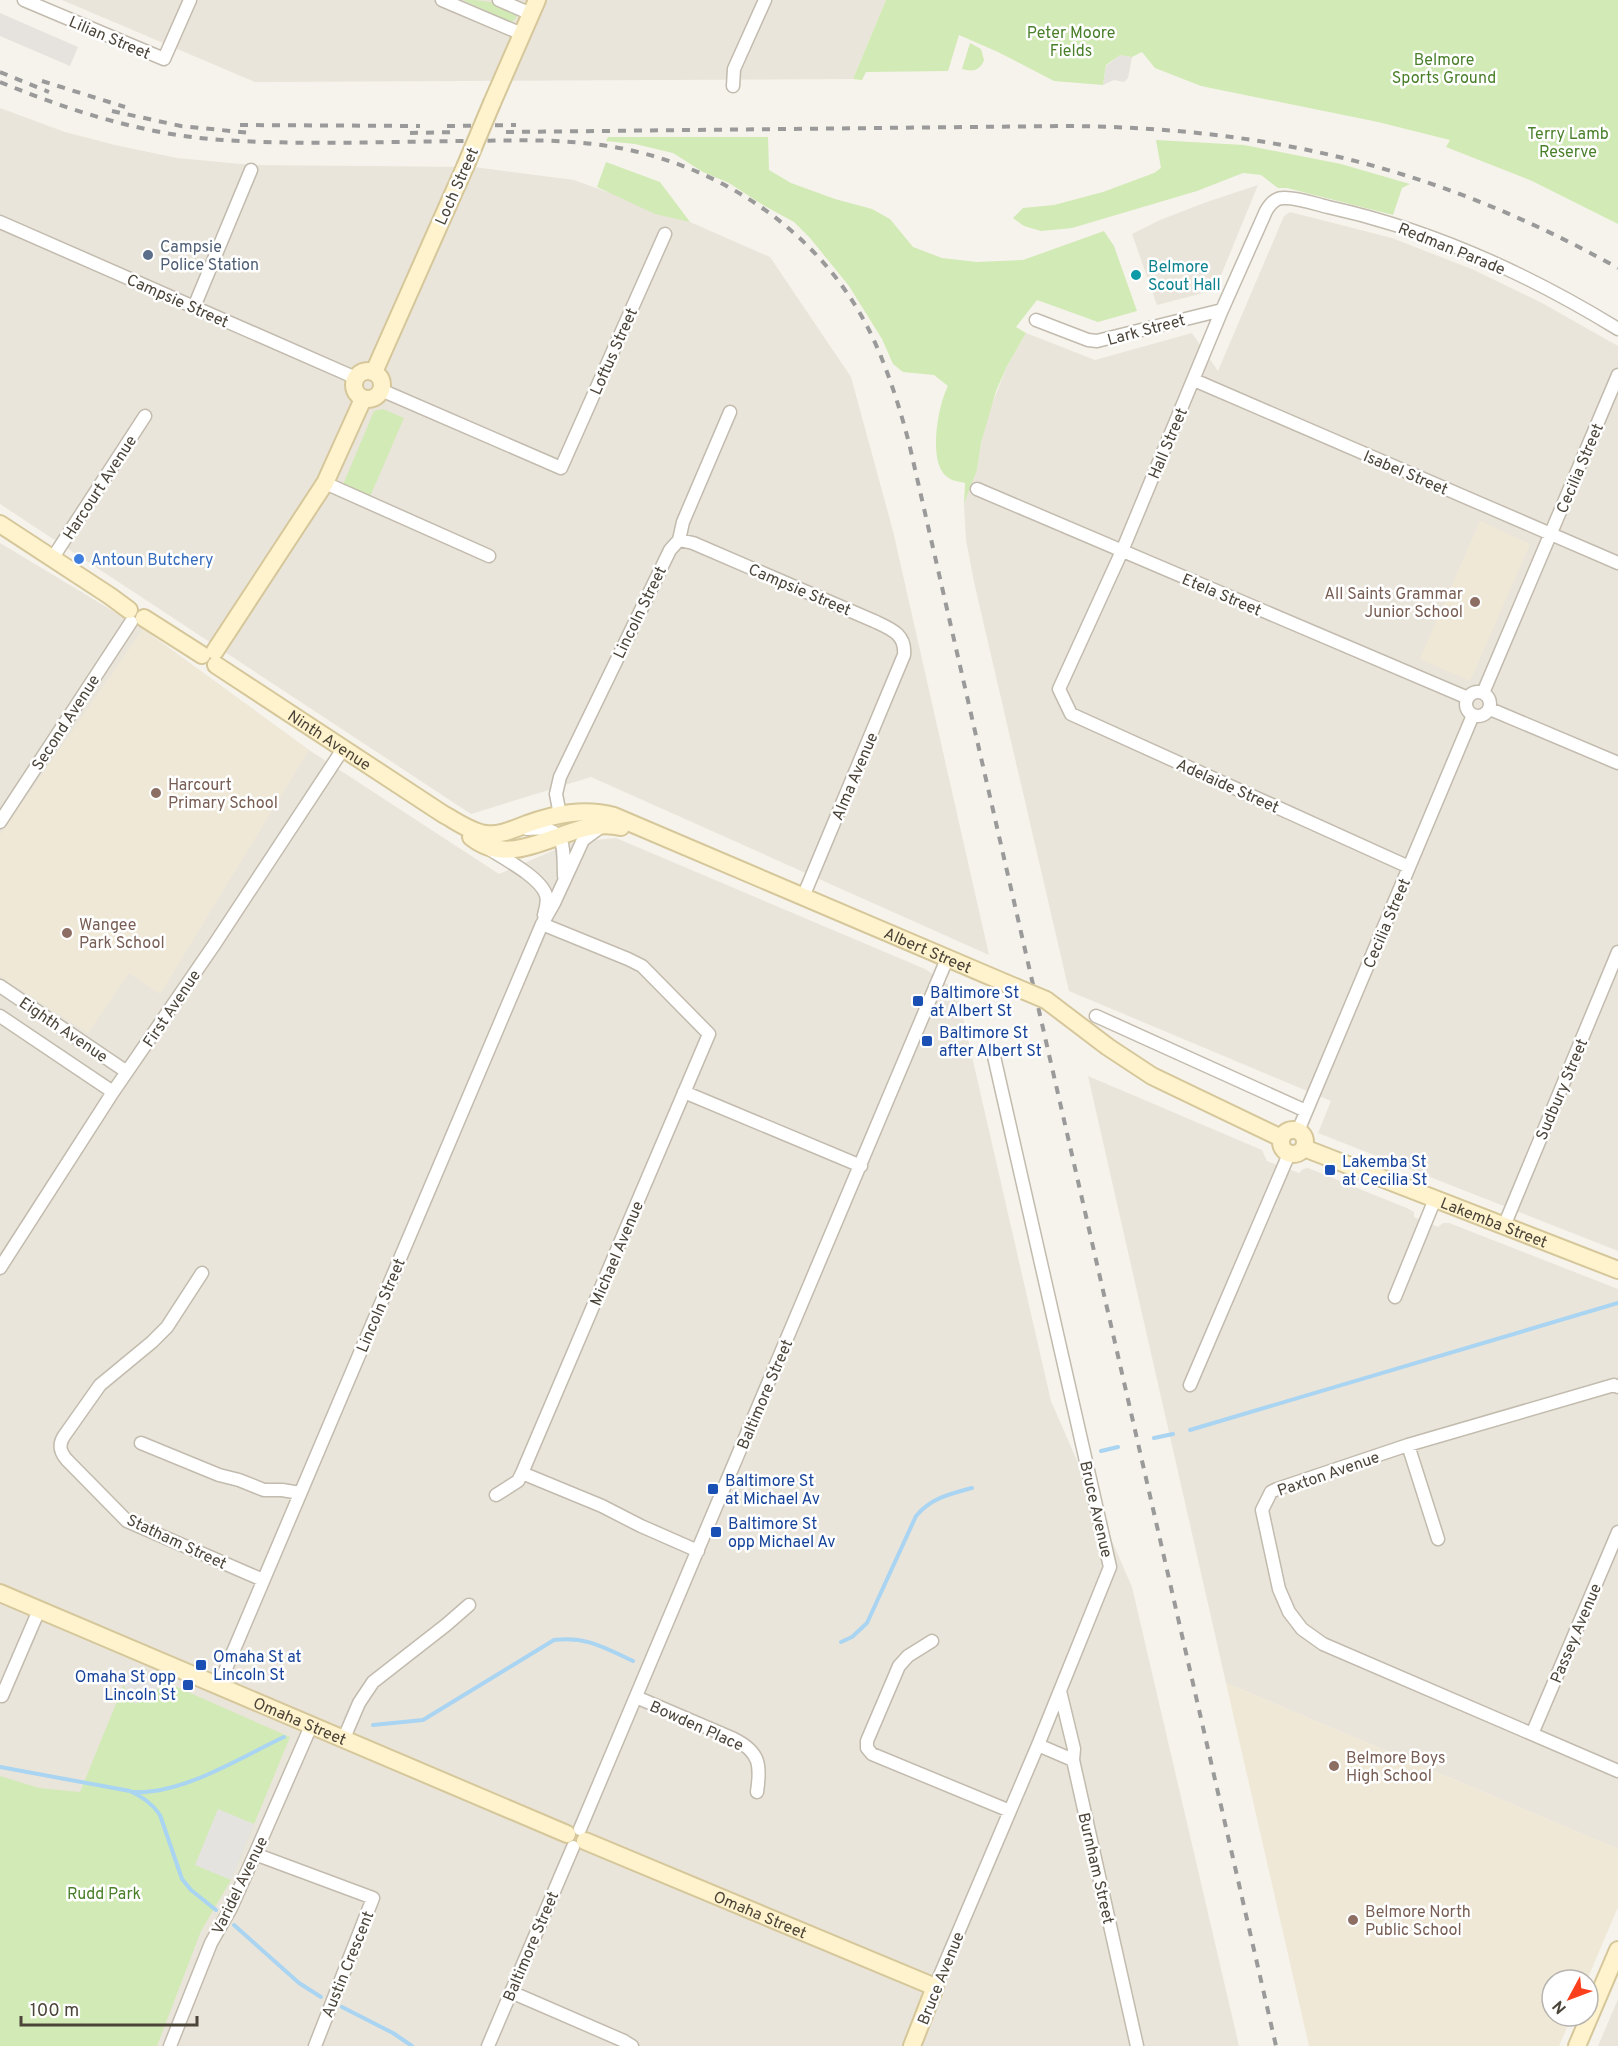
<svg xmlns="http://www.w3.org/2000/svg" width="1618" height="2046" viewBox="0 0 1618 2046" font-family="Overpass,sans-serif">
	<rect width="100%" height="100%" fill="#f6f3ec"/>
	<path fill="#eae5da" d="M62,0h824l-33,79 -598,3z
		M0,108l65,24 50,13 62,13 75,7 222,2 100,13 116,42 80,35 81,120 42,154 96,424 -398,-178 -120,37 -471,-310z
		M1258,185l-43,105 -58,15 -25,-71 28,-14 44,-17z
		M1290,212l102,26 82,32 68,33 76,43v905l-300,-118 13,-32 -262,-110 -95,-409 -8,-42 -2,-36 13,-34 4,-27 8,-31 18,-46 19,-33 69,27 97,-27 26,38 66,-155z
		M0,543l143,86 166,121 190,124 74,-32 43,-4 309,131 32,22 94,410 81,186 107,459h-1239z
		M1088,1076l174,74 5,11 32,12 4,-4 5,-1 101,41 5,3v5l24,10 5,-4h6l169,66v560l-392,-166z
		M1618,1999v47h-20z"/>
	<path fill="#e6e2dd" d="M0,13l78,34 -8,19 -70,-30z
		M1120,55l12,2 -4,21 -4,4 -10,-2 -11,5 3,-19z"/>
	<path fill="#efe8d6" d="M1480,521l50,23 -60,137 -50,-22z
		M143,629l166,121 -149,244 -31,-21 -41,60 -88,-57v-141z
		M1226,1683l392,166v58l-31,73h-35v36h20l-13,30h-250z"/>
	<path fill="#d2eab5" d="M463,0c16,0 46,1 54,17l-5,5 -4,-1z
		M886,0h732v224l-88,-44 -84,-33 4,-7 -72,-18 -177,-36 -46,-18 -13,-16 -10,5 -12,-2 -14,10 -3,20 -49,-4 -56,-29 -39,-17 -11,36 -82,1 -4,8 -9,-1z
		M970,43l11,6 3,11c-4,11 -12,12 -22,9z
		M608,137h160l1,33 22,13 44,16 37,10 18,10 23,28 29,11 35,4 46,-2 81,-29 10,15 23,65 -39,11 -61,-22 -21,27 10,6 -19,33 -11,25 -15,52 -4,27 -13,34 1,-21c-8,-2 -15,-2 -21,-9 -15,-16 -6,-69 4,-88l-14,-11 -31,-3 -10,-8 -11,-25 -33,-53 -39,-48 -16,-16 -31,-17 -34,-22 -26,-11 -30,-19 -38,-9 -29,-3z
		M1156,140l88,5 97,19 69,20 -8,4 -9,27 -106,-27h-9l-17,-13 -18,-2 -46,18 -125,37 -31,3 -17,-5 -11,-8 10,-10 31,-3 49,-13 51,-19 7,-5z
		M606,162l54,20 30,40 -35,-8 -58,-27z
		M383,409l21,9 -35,81 -27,-12 32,-76z
		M131,1667l159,70 -59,143 -30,51 -44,115h-157v-270l39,12 41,4z"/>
	<path fill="#e5e3e0" d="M131,1667l26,12 6,7 -28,18 -11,-18z
		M218,1809l36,15 -23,56 -36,-15z"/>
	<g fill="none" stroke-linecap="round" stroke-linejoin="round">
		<path stroke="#a9d4f2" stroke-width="4" d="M1190,1430l428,-127
			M1154,1438l19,-4
			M1101,1451l17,-4
			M841,1642l11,-5 15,-14 49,-107c15,-18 34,-22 56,-28
			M373,1725l50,-5 131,-80c32,-4 51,8 79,21
			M0,1767l130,24c12,6 22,12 30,24l22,64 9,11 25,20
			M134,1792c48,3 107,-35 150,-55
			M234,1925l65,58 22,14
			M342,2007l51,26 19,13"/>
		<g stroke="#c2bbae" stroke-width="15">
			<path id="street" d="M24,0l140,59 26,-59
				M442,0l80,34
				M499,0l32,14
				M733,86l1,-17 31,-69
				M0,222l356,156
				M194,307l57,-137
				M1036,320l52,20 9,1 125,-31
				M1194,380l424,183
				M381,390l180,78 104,-234
				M325,483l164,73
				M977,489l491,209
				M679,540l14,3 181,78c17,8 32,13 30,34l-101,242
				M52,559l93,-143
				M1466 704a12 12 0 1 1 24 0a12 12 0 1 1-24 0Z
				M1483,693l135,-318
				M1490,709l128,54
				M560,815l-4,-21 4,-17 110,-227 9,-10 4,-18 47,-110
				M0,822l131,-200
				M527,829c40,-4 36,15 37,47
				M489,849c16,10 52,29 57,46 2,7 0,13 -2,20
				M1409,867l-338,-153 -12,-25 63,-138 100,-241 44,-99c4,-7 9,-13 17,-13 14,-1 32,6 45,9 101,22 202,68 290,122
				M0,986l127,86
				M0,1016l113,76
				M1096,1016l210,95
				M684,1092l177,74
				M1298,1131l175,-416
				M1504,1226l114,-274
				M0,1268l113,-176 101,-147 129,-196
				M202,1273l-35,54 -15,15 -52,43 -36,51c-6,9 -4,16 3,24l60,61 136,59
				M1395,1297l40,-98
				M1190,1385l99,-231
				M1618,1387l-4,-2 -206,60 -131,44 -6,3 -9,18 17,79 10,23 13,17 21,15 295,127
				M141,1443l78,32 20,5 25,10h18l18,3
				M1408,1445l30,94
				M522,1473l80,33 39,20 57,25
				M496,1495l22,-14 4,-8 187,-439 -67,-68 -14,-7 -86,-35
				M932,1641l-24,15 -9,10 -32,75v7l5,6 138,57
				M219,1685l323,-761 12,-21 29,-63 15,-11
				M1060,1691l14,58 -1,11 64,286
				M2,1696l37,-86
				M636,1697l98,42c26,13 27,26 23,53
				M1532,1734l86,-202
				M344,1738l15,-35 14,-21 73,-57 23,-20
				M1038,1745l35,15
				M580,1829l367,-870
				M255,1854l118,44 -58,148
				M935,1987l103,-242 72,-178 -117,-515
				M511,1992l113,49 8,5
				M170,2046l41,-103 20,-35 24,-54 56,-128
				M488,2046l85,-199"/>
		</g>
		<g stroke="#d6c79b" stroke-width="20">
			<g id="secondary">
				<path d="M492,103l45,-103"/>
				<circle cx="368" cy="385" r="14"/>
				<path d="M374,372l91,-205"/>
				<path d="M0,524l110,72 19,14"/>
				<path d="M144,618l58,37"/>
				<path d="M215,651l110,-168 38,-84"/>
				<path id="s1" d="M216,665l227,149c13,7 28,18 43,20 13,2 28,-5 41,-10 28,-10 57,-16 87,-8l401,171"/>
				<path d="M471,837c47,38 100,-23 150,-10"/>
				<path d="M1046,1000l62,47 44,29 129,62"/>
				<circle cx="1293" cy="1142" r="12"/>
				<path id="s2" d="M1304,1148l314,122"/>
				<path id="s3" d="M0,1593l567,241"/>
				<path id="s4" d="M585,1841l350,146 -23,59"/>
				<path d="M1577,2046l41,-96"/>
			</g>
		</g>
		<use href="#street" stroke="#fff" stroke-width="12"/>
		<use href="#secondary" stroke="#fff3cd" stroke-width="16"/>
		<path stroke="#9a9a9a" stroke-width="4" stroke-dasharray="8 8" stroke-linecap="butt" d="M0,72l49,20
			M42,81l83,26
			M0,82c70,29 146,53 222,58 79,5 158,2 236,1 38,0 76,-2 113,1 124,7 243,77 299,190 17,35 29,73 39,111l367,1603
			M112,111l69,15 70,7
			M240,125l180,1
			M447,126l69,-1
			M506,132l558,-6c205,1 375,42 554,142
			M410,133l48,-1"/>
		<g stroke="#d6c79b" stroke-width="20" stroke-linecap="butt">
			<path id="secondary-bridge" d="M465,167l27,-64
				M1015,987l31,13"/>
		</g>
		<use href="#secondary-bridge" stroke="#fff3cd" stroke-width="16"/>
	</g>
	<circle fill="#5c6f8a" stroke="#fff" stroke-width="2" cx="148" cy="255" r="6"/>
	<circle fill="#0f9aa8" stroke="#fff" stroke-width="2" cx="1136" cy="275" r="6"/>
	<circle fill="#3f7fe0" stroke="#fff" stroke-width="2" cx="79" cy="559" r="6"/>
	<g fill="#8d6e63" stroke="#fff" stroke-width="2">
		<circle cx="1475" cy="602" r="6"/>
		<circle cx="156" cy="793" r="6"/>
		<circle cx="67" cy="933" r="6"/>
		<circle cx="1334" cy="1766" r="6"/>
		<circle cx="1353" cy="1920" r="6"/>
	</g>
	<g fill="#1a4fb4" stroke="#fff" stroke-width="2">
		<rect x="912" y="995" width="12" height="12" rx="3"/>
		<rect x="921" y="1035" width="12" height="12" rx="3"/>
		<rect x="1324" y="1164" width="12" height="12" rx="3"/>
		<rect x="707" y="1483" width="12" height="12" rx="3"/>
		<rect x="710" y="1526" width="12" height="12" rx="3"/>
		<rect x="195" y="1659" width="12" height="12" rx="3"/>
		<rect x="182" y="1679" width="12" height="12" rx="3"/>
	</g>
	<g text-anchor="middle" stroke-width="5" stroke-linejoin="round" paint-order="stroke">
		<g font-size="16" fill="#4a7f2a" stroke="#fff">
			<text x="1071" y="38">Peter Moore<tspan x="1071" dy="18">Fields</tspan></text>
			<text x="1444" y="65">Belmore<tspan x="1444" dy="18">Sports Ground</tspan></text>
			<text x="1568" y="139">Terry Lamb<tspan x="1568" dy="18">Reserve</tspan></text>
			<text x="104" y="1899">Rudd Park</text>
		</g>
		<g font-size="16" fill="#4b4439" stroke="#fff">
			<text transform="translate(110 37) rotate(23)" y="6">Lilian Street</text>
			<text transform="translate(456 186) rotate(-66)" y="6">Loch Street</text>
			<text transform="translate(1452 248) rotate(22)" y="6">Redman Parade</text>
			<text transform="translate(178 300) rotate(24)" y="6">Campsie Street</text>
			<text transform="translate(1146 329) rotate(-15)" y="6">Lark Street</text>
			<text transform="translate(613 351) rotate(-66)" y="6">Loftus Street</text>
			<text transform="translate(1167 443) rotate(-67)" y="6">Hall Street</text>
			<text transform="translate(1579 468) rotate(-67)" y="6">Cecilia Street</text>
			<text transform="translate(1406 472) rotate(23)" y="6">Isabel Street</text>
			<text transform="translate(99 487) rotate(-57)" y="6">Harcourt Avenue</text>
			<text transform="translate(800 589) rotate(23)" y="6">Campsie Street</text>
			<text transform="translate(1222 594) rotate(23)" y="6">Etela Street</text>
			<text transform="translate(639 612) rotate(-64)" y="6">Lincoln Street</text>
			<text transform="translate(65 722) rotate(-57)" y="6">Second Avenue</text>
			<text dy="6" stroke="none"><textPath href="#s1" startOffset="136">Ninth Avenue</textPath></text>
			<text transform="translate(854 776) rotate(-67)" y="6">Alma Avenue</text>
			<text transform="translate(1228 785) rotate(24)" y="6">Adelaide Street</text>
			<text transform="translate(1386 923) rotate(-67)" y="6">Cecilia Street</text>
			<text dy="6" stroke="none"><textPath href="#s1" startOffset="792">Albert Street</textPath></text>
			<text transform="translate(171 1008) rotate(-56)" y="6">First Avenue</text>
			<text transform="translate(64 1029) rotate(34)" y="6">Eighth Avenue</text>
			<text transform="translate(1561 1089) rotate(-67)" y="6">Sudbury Street</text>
			<text dy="6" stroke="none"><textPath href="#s2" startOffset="204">Lakemba Street</textPath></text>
			<text transform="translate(616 1253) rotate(-67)" y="6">Michael Avenue</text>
			<text transform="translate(380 1305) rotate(-67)" y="6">Lincoln Street</text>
			<text transform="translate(764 1394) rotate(-67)" y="6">Baltimore Street</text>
			<text transform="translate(1328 1473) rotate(-19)" y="6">Paxton Avenue</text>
			<text transform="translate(1097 1509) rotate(77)" y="6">Bruce Avenue</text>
			<text transform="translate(177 1541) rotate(25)" y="6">Statham Street</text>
			<text transform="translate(1575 1633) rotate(-67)" y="6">Passey Avenue</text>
			<text dy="6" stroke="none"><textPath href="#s3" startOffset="326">Omaha Street</textPath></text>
			<text transform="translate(697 1725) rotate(24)" y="6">Bowden Place</text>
			<text transform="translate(1097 1868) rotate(77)" y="6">Burnham Street</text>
			<text transform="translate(239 1885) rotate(-64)" y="6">Varidel Avenue</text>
			<text dy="6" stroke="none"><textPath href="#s4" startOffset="190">Omaha Street</textPath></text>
			<text transform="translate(530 1946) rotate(-67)" y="6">Baltimore Street</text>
			<text transform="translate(347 1964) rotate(-68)" y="6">Austin Crescent</text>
			<text transform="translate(940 1978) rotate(-68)" y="6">Bruce Avenue</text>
		</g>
		<g font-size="16" fill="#4e5e75" stroke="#fff" text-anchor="start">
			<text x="160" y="252">Campsie<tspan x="160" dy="18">Police Station</tspan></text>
		</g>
		<g font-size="16" fill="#0d838f" stroke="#fff" text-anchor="start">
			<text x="1148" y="272">Belmore<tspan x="1148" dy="18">Scout Hall</tspan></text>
		</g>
		<g font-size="16" fill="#366cbe" stroke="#fff" text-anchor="start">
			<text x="91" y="565">Antoun Butchery</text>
		</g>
		<g font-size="16" fill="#785e54" stroke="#fff" text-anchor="start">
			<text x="1463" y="599" text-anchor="end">All Saints Grammar<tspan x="1463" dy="18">Junior School</tspan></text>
			<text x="168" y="790">Harcourt<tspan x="168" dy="18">Primary School</tspan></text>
			<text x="79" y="930">Wangee<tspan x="79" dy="18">Park School</tspan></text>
			<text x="1346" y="1763">Belmore Boys<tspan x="1346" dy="18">High School</tspan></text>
			<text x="1365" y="1917">Belmore North<tspan x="1365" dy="18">Public School</tspan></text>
		</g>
		<g font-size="16" fill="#164399" stroke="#fff" text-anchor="start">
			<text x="930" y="998">Baltimore St<tspan x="930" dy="18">at Albert St</tspan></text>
			<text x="939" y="1038">Baltimore St<tspan x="939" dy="18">after Albert St</tspan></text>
			<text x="1342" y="1167">Lakemba St<tspan x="1342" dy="18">at Cecilia St</tspan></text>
			<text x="725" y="1486">Baltimore St<tspan x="725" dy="18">at Michael Av</tspan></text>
			<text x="728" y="1529">Baltimore St<tspan x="728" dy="18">opp Michael Av</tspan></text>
			<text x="213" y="1662">Omaha St at<tspan x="213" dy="18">Lincoln St</tspan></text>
			<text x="176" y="1682" text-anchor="end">Omaha St opp<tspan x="176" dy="18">Lincoln St</tspan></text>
		</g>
	</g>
	<g transform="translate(1570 1998) rotate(229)"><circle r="28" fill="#ffffff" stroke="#b7b4b0" stroke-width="1.5"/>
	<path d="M0-4.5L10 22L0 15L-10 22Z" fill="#fc3f1d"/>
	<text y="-9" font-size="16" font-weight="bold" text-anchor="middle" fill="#4b4439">N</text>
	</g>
	<path d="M21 2016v9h176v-9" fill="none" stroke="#4b4439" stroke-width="3"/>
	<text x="30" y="2016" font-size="18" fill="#4b4439" stroke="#ffffff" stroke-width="4.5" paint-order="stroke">100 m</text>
</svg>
